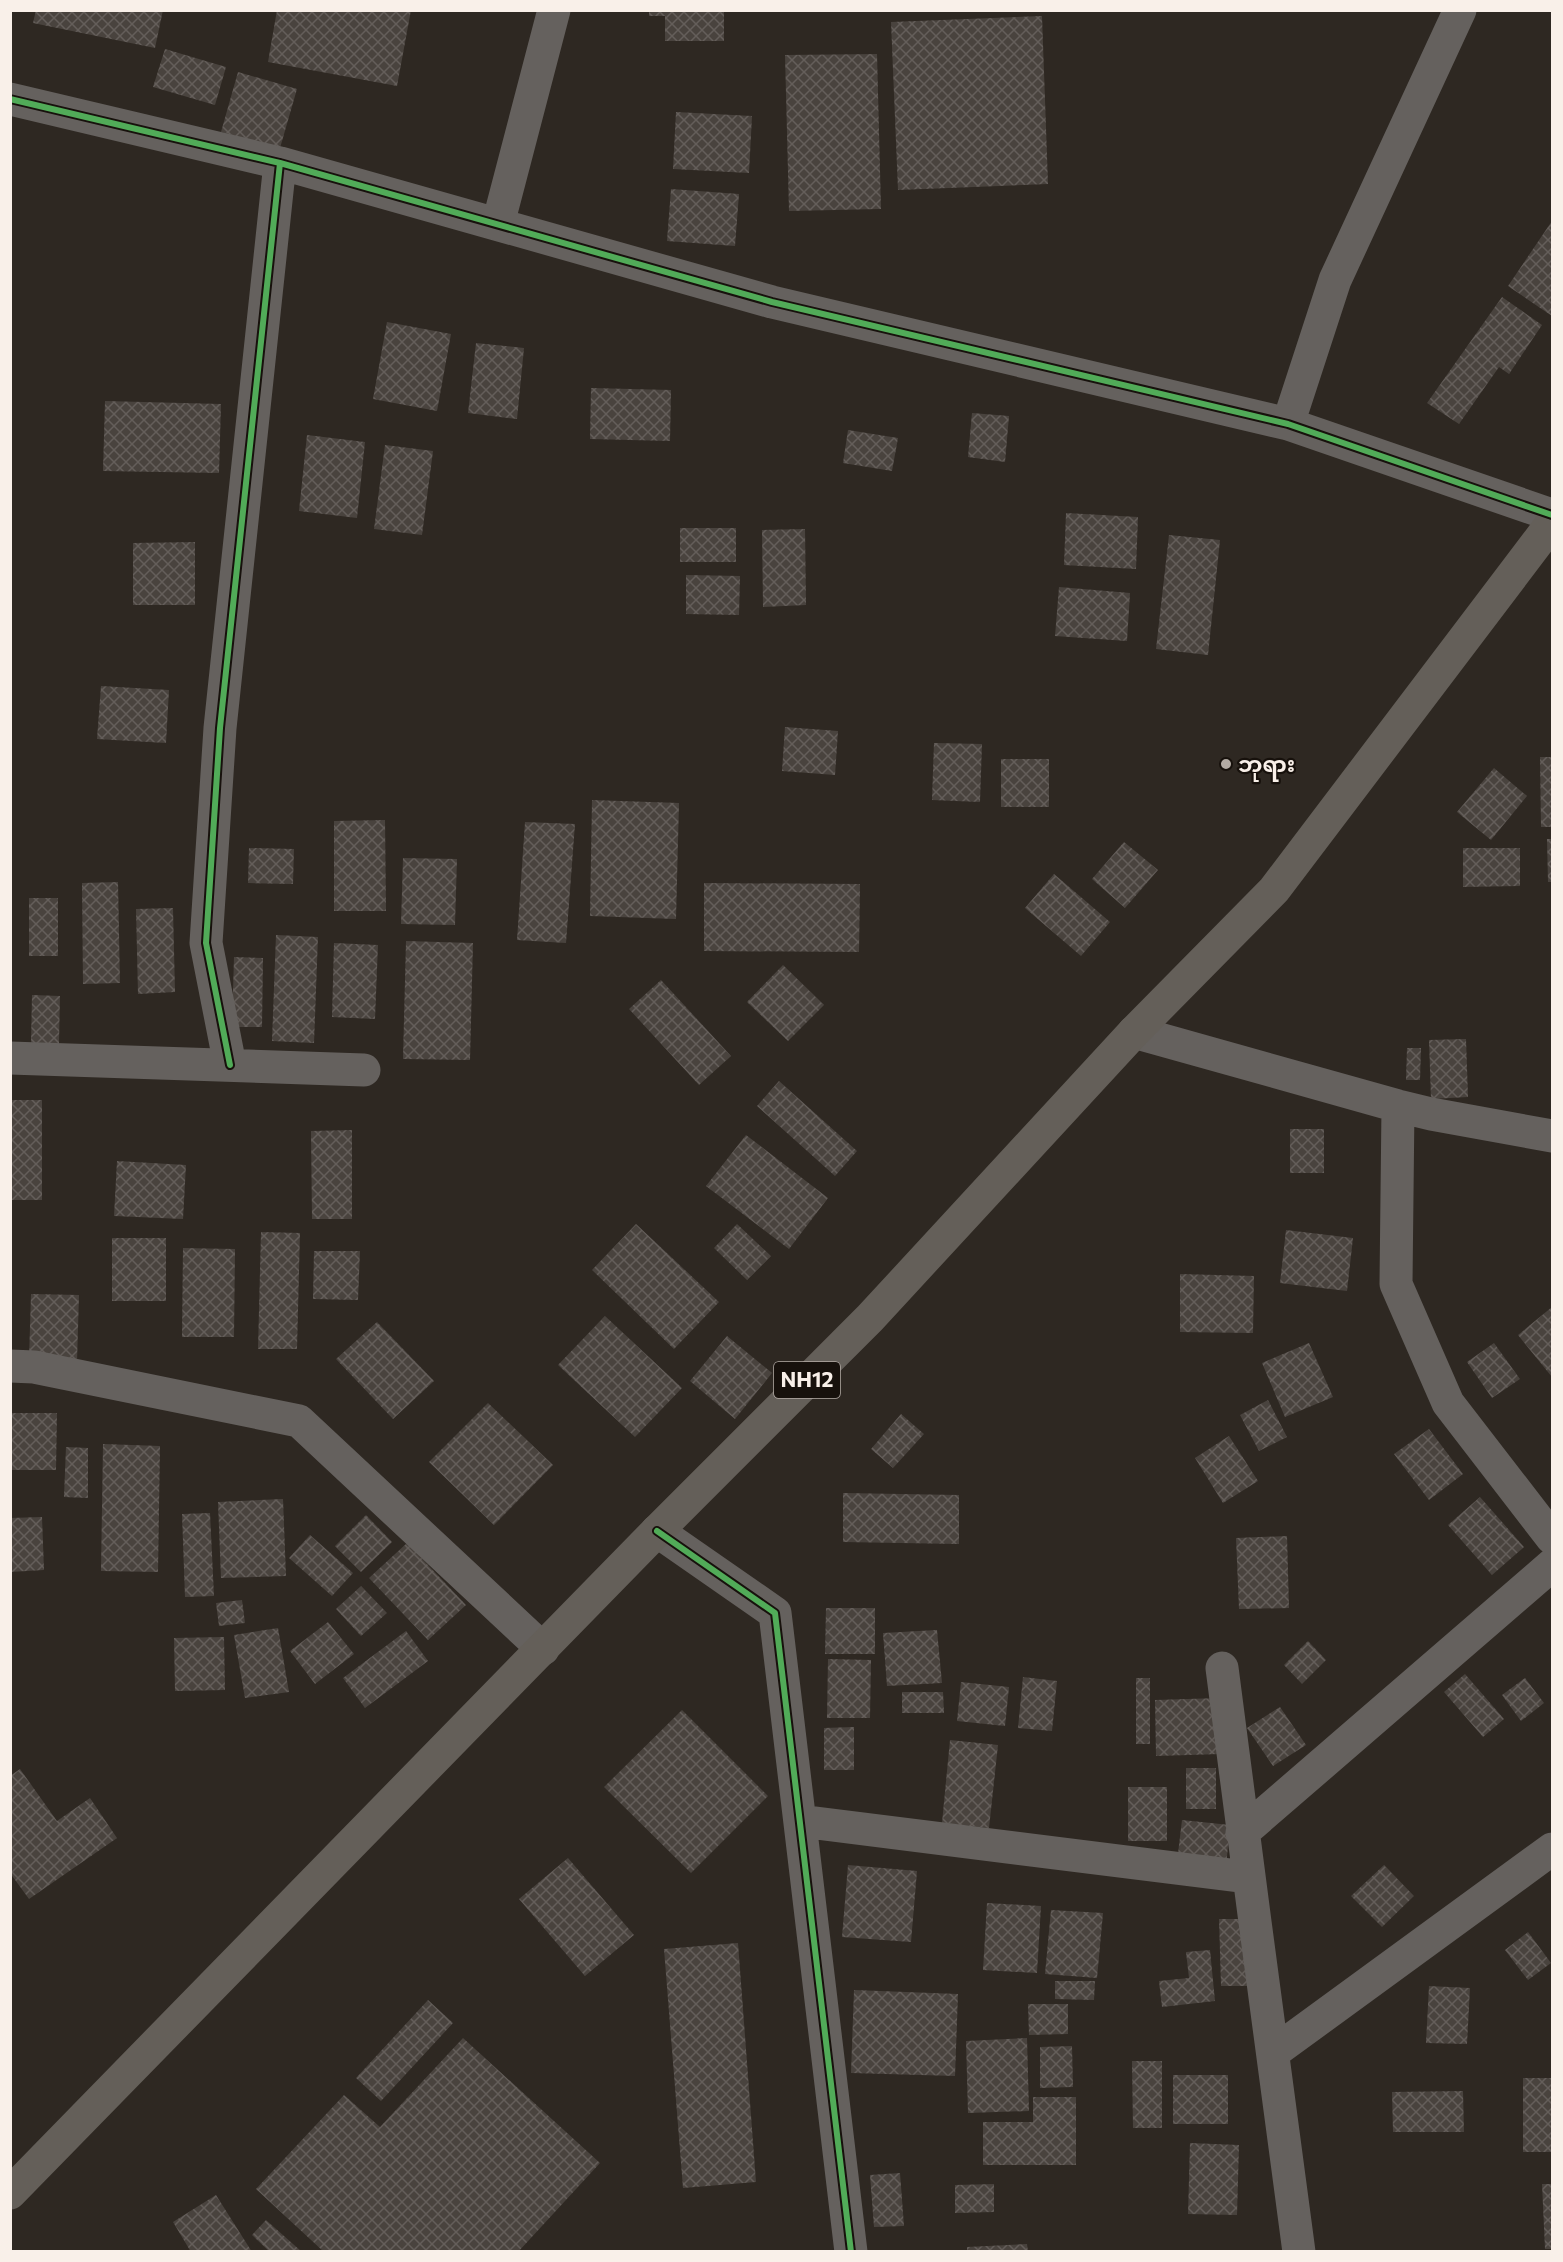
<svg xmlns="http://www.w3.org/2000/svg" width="1563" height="2262" viewBox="0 0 1563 2262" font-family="Commissioner,'Noto Sans Myanmar',sans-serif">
	<defs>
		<pattern id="building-cross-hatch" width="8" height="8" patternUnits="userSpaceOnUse" patternTransform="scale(1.5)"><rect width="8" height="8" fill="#49433e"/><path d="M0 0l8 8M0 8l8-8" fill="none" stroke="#645e5a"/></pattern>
	</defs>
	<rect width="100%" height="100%" fill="#2e2822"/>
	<path fill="url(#building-cross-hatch)" d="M36,10h127l-8,38 -122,-25z
		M277,10h134l-14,76 -129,-24z
		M649,10h75v31h-59v-25h-16z
		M1042,16l6,168 -150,6 -7,-168z
		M165,49l61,18 -11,38 -62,-18z
		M877,54l4,155 -92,2 -4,-156z
		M238,72l59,17 -17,59 -59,-16z
		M676,112l76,4 -3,57 -76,-4z
		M671,189l68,5 -4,52 -68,-5z
		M1552,221v95l-44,-30z
		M1502,297l40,28 -33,49 -10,-7 -40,57 -32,-21z
		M387,322l64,12 -14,77 -64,-12z
		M476,343l48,5 -7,71 -49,-6z
		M591,388l80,2 -1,51 -80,-2z
		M105,401l116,3 -2,69 -116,-2z
		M972,413l37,3 -4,46 -37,-5z
		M848,430l50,8 -6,33 -49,-8z
		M307,435l58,7 -8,76 -58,-7z
		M385,445l48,6 -11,84 -48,-6z
		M1066,513l72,4 -2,52 -72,-4z
		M680,528h56v34h-56z
		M805,529l1,76 -43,2 -1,-77z
		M1169,535l51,5 -12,115 -52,-6z
		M195,542v63h-62v-62z
		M686,575l54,1 -1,39 -53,-1z
		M1059,587l71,6 -3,48 -72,-5z
		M101,686l68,4 -3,53 -69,-4z
		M785,727l53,4 -3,44 -53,-4z
		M934,743l48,1 -2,58 -48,-2z
		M1540,757h12v70h-11z
		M1001,759h48v48h-48z
		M1494,768l33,28 -36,44 -34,-28z
		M592,800l87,3 -3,116 -86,-3z
		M385,820l1,91h-52v-90z
		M525,822l50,2 -9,119 -49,-3z
		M1547,839h5v43h-4z
		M1124,842l34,28 -33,38 -33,-29z
		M249,848l45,1 -1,35 -45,-1z
		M1463,848h57v38l-57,1z
		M403,858l54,1 -2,66 -54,-1z
		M1054,874l56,48 -29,34 -56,-48z
		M118,882l2,101 -37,1 -1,-101z
		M704,883l156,1 -1,68 -155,-1z
		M29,898h29v58h-29z
		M173,908l2,84 -37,2 -2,-85z
		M276,935l42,2 -4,106 -42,-2z
		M406,941l67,2 -3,117 -67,-1z
		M334,943l44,2 -3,74 -43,-2z
		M234,957l29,1 -1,69h-30z
		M783,965l41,40 -36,36 -41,-39z
		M661,980l70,76 -32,29 -70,-76z
		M32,995l28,1 -1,48 -28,-1z
		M1466,1039l2,58 -37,2 -2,-59z
		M1407,1048h14l-1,32h-14z
		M779,1081l78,70 -22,25 -78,-70z
		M10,1100h32v100h-32z
		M1290,1129h34v44h-34z
		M352,1130v89h-40l-1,-88z
		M746,1135l82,63 -39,51 -83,-63z
		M117,1161l69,4 -3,54 -69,-3z
		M636,1224l83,78 -45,47 -82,-79z
		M737,1224l34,32 -24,24 -33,-32z
		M1286,1230l67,8 -6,53 -67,-8z
		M261,1232l39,1 -3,116h-39z
		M112,1238h54v63h-54z
		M183,1248l52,1 -1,88h-52z
		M314,1251h46l-2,49 -45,-1z
		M1180,1274l74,2 -1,57 -73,-1z
		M31,1294l48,1 -2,67 -48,-3z
		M1552,1307v70l-34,-42z
		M605,1316l77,72 -47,49 -77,-72z
		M377,1322l57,59 -41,38 -57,-60z
		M727,1336l45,37 -37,46 -45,-38z
		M1309,1343l24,54 -48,20 -23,-54z
		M1494,1343l26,36 -28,19 -25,-36z
		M1268,1400l19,37 -28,14 -19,-36z
		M488,1403l65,62 -59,60 -65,-63z
		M10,1413h47l-1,57h-46z
		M901,1414l23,20 -31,34 -22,-19z
		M1429,1429l34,45 -34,26 -35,-46z
		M1229,1436l29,45 -35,22 -28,-45z
		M103,1444l57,2 -2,126 -57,-1z
		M66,1447l22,1v50l-24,-1z
		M843,1493l116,2v49l-116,-2z
		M1480,1497l44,50 -32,28 -44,-50z
		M283,1499l3,77 -65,2 -3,-76z
		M210,1513l4,83 -29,1 -3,-83z
		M366,1515l26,27 -31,30 -26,-26z
		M42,1517l2,53 -34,2v-54z
		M310,1535l43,38 -21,23 -43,-38z
		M1287,1536l2,72 -50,1 -3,-71z
		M407,1543l59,62 -38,35 -59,-62z
		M361,1586l26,27 -26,23 -25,-27z
		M242,1600l3,23 -26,3 -3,-23z
		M826,1608h49v46h-50z
		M328,1622l26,32 -39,30 -25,-33z
		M278,1628l11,64 -44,6 -11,-63z
		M937,1630l5,53 -55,3 -4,-53z
		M406,1631l22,30 -63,47 -22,-30z
		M224,1637l1,53 -50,1 -1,-53z
		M1308,1641l18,19 -24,24 -18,-19z
		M828,1659l43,1 -1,58h-43z
		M1465,1674l39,45 -21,18 -39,-45z
		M1023,1677l34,4 -5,50 -34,-3z
		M1136,1678h14v66h-14z
		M1525,1678l19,25 -23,18 -19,-26z
		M961,1682l48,5 -4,39 -48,-5z
		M902,1692h41l1,21h-42z
		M1219,1698l2,56 -65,2 -1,-56z
		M1280,1707l26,38 -33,21 -26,-38z
		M682,1710l86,86 -77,77 -87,-86z
		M854,1727v43h-30v-42z
		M950,1740l48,5 -9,83 -47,-5z
		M1186,1768h30v41h-30z
		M20,1769l37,52 33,-23 27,40 -88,61 -19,-26v-97z
		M1128,1787h39v54h-39z
		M1182,1820l48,5 -4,42 -49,-5z
		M568,1858l66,77 -49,41 -66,-77z
		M848,1865l69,6 -6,71 -69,-5z
		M1384,1865l30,31 -32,31 -31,-31z
		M987,1903l54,3 -4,67 -54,-3z
		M1051,1910l52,3 -6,65 -52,-4z
		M1219,1919h31l2,67h-31z
		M1528,1932l23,31 -23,17 -23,-30z
		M738,1943l18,239 -73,6 -19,-239z
		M1210,1950l5,51 -53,6 -3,-26 30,-3 -3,-26z
		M1055,1981h40l-1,19 -39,-1z
		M1429,1986l41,2 -3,56 -41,-1z
		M854,1990l104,4 -3,82 -104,-3z
		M428,2000l25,23 -72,78 -25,-23z
		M1028,2004h40v30l-39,1z
		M463,2038l137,125 -82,89h-194l-68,-63 88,-94 36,32z
		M1027,2038l2,73 -61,2 -2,-72z
		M1072,2046l1,41 -33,1v-41z
		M1132,2061h30v67h-29z
		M1173,2075h55v49h-55z
		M1523,2078h29v74h-29z
		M1463,2091l1,41h-71l-1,-40z
		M1033,2097h43v68h-93v-43h50z
		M1190,2143l49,2 -2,70 -49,-1z
		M900,2173l4,53 -30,1 -4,-52z
		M994,2184v28l-39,1v-28z
		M1542,2184h10v65h-7z
		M216,2195l36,57h-61l-18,-30z
		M266,2220l36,32h-32l-18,-17z
		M1027,2244l1,8h-61v-5z"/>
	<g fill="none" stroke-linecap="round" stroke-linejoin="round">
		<path stroke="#65615e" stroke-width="33" d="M10,99l270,64 492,139 516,122 264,91
			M498,224l56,-214
			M1288,424l47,-144 125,-270
			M1134,1032l264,74 33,8 121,22
			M10,1058l354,12
			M230,1065l-24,-122 14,-215 60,-565
			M1398,1106l-2,178 52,119 104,135
			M10,1366l24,1 265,54 244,228
			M657,1531l118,82 76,639
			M1222,1668c24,195 52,389 77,584
			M800,1821l447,56
			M1242,1833l310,-268
			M1274,2052l278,-203"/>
		<path stroke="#645f59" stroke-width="33" d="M10,2193l647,-662 213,-213 264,-286 140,-142 278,-367"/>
		<g stroke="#17110c" stroke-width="10">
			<path id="cycleway" d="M10,99l270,64 492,139 516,122 264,91
				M230,1065l-24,-122 14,-215 60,-565
				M657,1531l118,82 76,639"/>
		</g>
		<use href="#cycleway" stroke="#51ab58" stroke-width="6"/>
	</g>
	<circle fill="#b2aaa3" stroke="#17110c" stroke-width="2" cx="1226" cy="764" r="6"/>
	<g text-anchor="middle" stroke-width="4.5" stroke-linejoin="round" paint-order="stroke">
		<rect fill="#17110c" stroke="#b5ada7" stroke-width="1.5" x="774" y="1362" width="66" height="36" rx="4.5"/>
		<g font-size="21" font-weight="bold" fill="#f9f0e9">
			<text x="807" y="1387">NH12</text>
		</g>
		<g font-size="22" font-weight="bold" fill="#f9f0e9" stroke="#17110c" text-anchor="start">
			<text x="1238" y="772">ဘုရား</text>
		</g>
	</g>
	<rect width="1563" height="2262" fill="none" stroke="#f9f0e9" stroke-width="24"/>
</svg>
